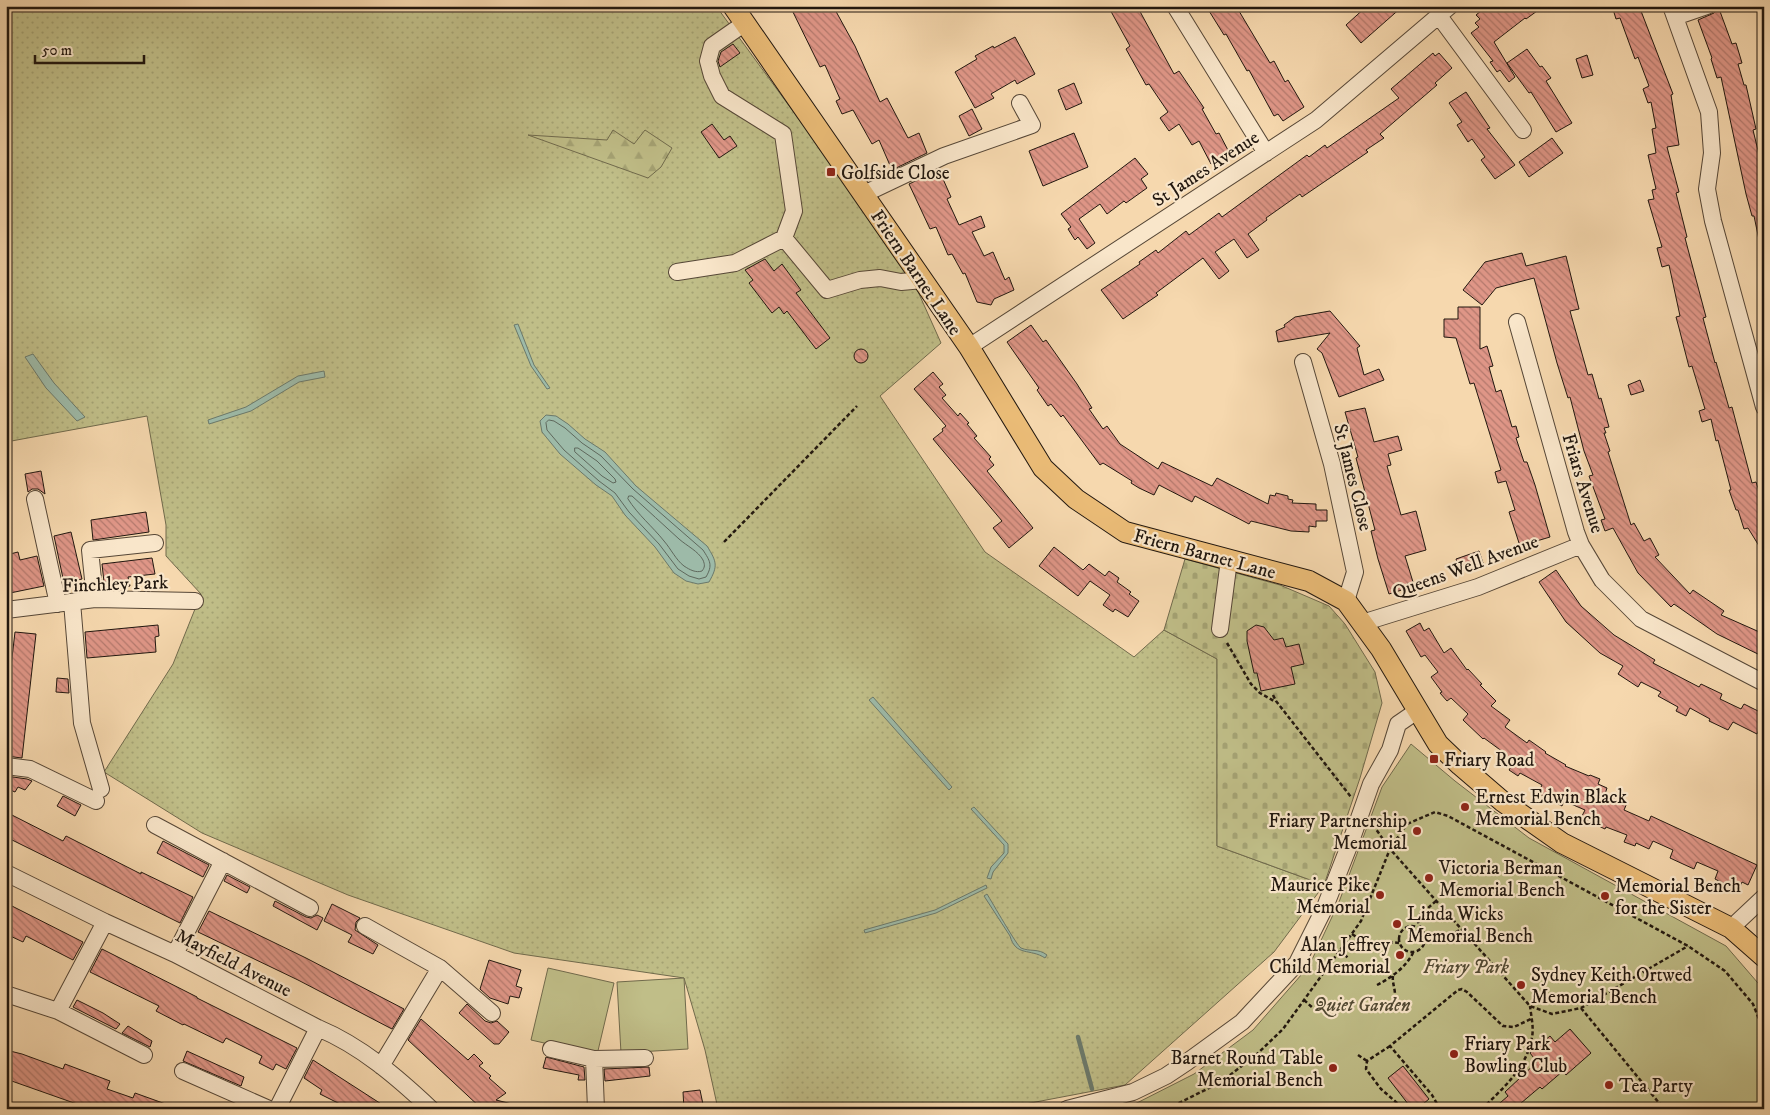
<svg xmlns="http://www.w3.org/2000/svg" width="1770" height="1115" viewBox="0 0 1770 1115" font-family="'IM FELL DW Pica',serif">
	<defs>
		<pattern id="grass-dots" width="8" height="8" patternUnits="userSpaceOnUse" patternTransform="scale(1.25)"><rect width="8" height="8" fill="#c0be88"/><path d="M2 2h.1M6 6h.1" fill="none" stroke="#a5a374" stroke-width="1.8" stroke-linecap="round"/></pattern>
		<pattern id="forest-firs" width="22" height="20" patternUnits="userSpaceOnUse" patternTransform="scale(1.25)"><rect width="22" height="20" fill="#c0be88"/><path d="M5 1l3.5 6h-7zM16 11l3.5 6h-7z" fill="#a5a374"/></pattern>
		<pattern id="cemetery-stones" width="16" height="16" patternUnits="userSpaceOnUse" patternTransform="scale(1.25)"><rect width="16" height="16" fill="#c0be88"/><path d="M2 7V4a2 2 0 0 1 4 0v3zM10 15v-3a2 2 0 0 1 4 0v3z" fill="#a5a374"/></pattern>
		<pattern id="building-back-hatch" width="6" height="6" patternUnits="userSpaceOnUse" patternTransform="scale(1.25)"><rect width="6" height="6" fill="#df9687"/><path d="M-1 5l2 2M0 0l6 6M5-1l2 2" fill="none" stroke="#b4796d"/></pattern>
	</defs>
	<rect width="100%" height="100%" fill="#f6d8ae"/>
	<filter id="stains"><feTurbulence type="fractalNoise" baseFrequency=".004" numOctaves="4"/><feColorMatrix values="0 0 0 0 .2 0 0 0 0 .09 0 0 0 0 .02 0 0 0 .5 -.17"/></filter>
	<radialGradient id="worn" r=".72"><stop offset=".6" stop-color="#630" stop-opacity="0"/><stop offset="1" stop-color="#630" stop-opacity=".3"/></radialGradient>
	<path fill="url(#grass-dots)" stroke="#706a4c" d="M6,6h710l191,261 34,76 -61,53 105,156 149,105 30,-27 53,29v187l107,39 -50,67 -149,133 -126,24h-281l-13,-59 -21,-72 -170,-25 -166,-58 -146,-62 -98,-61 69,-108 28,-70 -35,-38v-31l-19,-109 -141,26z"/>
	<path fill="url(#forest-firs)" stroke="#706a4c" d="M613,130l21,14 11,-14 27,18 -11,19 -13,11 -120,-43 79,5z"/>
	<path fill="url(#cemetery-stones)" stroke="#706a4c" d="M1185,559l95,26 49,21 16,18 30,48 7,31 -22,75 -36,107 -107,-39v-187l-53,-29z"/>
	<path fill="#c0be88" stroke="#706a4c" d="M1411,744l44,37 74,57 197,108 38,44v119h-639l69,-35 59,-44 56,-64 30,-64 43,-115z
		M548,968l66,15 -17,72 -66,-15z
		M684,978l4,71 -67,4 -4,-71z"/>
	<path fill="#9dbaa8" stroke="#6b796b" d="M518,324l16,41 16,23 -3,1 -16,-23 -17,-41z
		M33,354l21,29 31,34 -8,4 -31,-33 -21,-31z
		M324,371l1,6 -26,5 -48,29 -42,13 -1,-4 38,-13 52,-31z
		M546,415l10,1 12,8 17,15 20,13 31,34 71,60c10,16 11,20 2,36l-11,2 -12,-3 -12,-8 -19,-26 -30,-32 -13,-19 -16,-11 -36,-31 -18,-22 -2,-11z
		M873,697l79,90 -3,3 -80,-90z
		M974,807l34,37v9l-15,19 -2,7 -4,-1 4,-11 13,-14v-8l-33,-36z
		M986,885l1,3 -51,25 -71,20 -1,-3 71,-20z
		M987,894c5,8 30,52 34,54 9,4 17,0 26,7l-2,3c-15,-10 -29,-1 -35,-22l-26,-40z"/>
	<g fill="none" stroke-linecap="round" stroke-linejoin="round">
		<path stroke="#5f685c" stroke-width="1" d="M549,420l5,1 11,7 17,15 19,13 32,33 70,61c7,11 10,15 3,27l-7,2 -10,-3 -11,-7 -19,-25 -30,-32 -14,-19 -16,-12 -35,-31 -17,-20 -1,-7z
			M575,448h3l19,13 18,18 1,3 -3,1 -11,-7 -27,-24z
			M629,496h3c16,14 31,29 47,43 8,7 19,12 24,21 2,5 2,7 -1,11 -6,2 -12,-1 -18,-5 -8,-6 -13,-17 -20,-25 -11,-14 -26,-26 -36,-42z"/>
		<path stroke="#6b796b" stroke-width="4.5" d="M1078,1037l14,52"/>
	</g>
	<path fill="url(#building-back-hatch)" stroke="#21170f" d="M790,6h43l22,40 25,56 7,-4 21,40 11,-5 8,20 -35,17 -13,-30 -7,4 -19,-34 -11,4 -6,-13 4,-2 -15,-34 -5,2z
		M1108,6h29l37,68 5,-3 25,37 -2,1 14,25 3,-1 11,21 -19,10 -12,-23 -7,4 -13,-21 -10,7 -9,-13 8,-6 -19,-28 -3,1 -20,-36 4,-3z
		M1206,6h30l34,57 4,-2 11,21 3,-2 16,27 -21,14 -5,-7 -4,2 -25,-46 -2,1 -21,-37 -2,1z
		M1367,6h36l-42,37 -15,-18z
		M1487,6h57l-18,13 -1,-1 -31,24 21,35 -6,5 -9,-12 -3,2 -7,-10 3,-1 -22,-28 8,-6 -4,-4 5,-4 -4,-4z
		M1612,6h35v3l-6,2 32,83 -2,1 8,50 -12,2 12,45 -3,1 11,44 -2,1 21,79 -3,1 12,45 1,-1 13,46 3,-1 20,76 4,-1 8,24v48l-16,-26 -4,1 -6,-19h-2l-7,-20h2l-13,-50 -2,1 -5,-22 -9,3 -3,-11 6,-2 -13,-43 -3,1 -10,-39 -3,-11 4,-1 -11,-51 -7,2 -5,-19 5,-1 -14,-47 6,-1 -2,-9 4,-1 -8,-34 8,-2 -4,-24 4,-1 -5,-26 -3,1 -5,-14 6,-3 -11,-29 -3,2 -15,-41 -4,1z
		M1717,6h1l14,38 4,-1 6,20 -4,1 6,21h2l10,44 -3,1 11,45v64l-5,1 -5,-24h-2l-6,-22 -25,-117 -4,1 -6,-19 1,-1 -14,-38 16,-7z
		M1015,37l20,37 -18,10 -2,-4 -24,14 3,4 -19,10 -20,-36 22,-13 -2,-3 18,-10 1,2z
		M733,44l7,9 -20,14 -2,-6 3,-9z
		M1527,49l13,18 2,-1 9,12 -5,3 26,42 -16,9 -25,-40 -2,1 -22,-30z
		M1433,53l2,3 4,-3 13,15 -17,15 2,2 -57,49 4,4 -18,12 2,2 -66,45 -2,-3 -34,24 1,2 -19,14 11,16 -12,8 -13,-19 -19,13 14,19 -10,8 -16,-21 -47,35 2,2 -35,24 -22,-29 39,-26 -1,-2 17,-12 2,3 28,-22 3,4 30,-22 3,4 85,-62 2,2 16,-12 2,3 72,-50 -8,-9z
		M1587,55l6,20 -11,3 -6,-19z
		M1074,83l8,20 -16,7 -8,-20z
		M1466,92l24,36 -3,1 28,36 -20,14 -14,-19 4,-3 -13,-18 -4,3 -11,-17 5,-3 -13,-19z
		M972,109l10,20 -13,7 -10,-20z
		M712,124l12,16 6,-4 7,10 -18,12 -18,-26z
		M1074,133l14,34 -45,19 -14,-35z
		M1552,138l11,15 -34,24 -10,-15z
		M1135,158l13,16 -7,5 6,9 -21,15 -2,-2 -17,13 -7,-10 -21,15 16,24 -8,6 -9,-12 -3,3 -7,-11 3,-2 -10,-13z
		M939,170l12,27 -4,2 12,26 22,-9 4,11 -13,5 12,24 9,-4 12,28 4,-3 5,13 -20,9 -3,6 -14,-3 -12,-29 -2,1 -11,-20 -4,1 -12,-28 -6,2 -21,-45z
		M1522,253l4,13 40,-10 13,53 -9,2 18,64 4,-1 7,25 2,-1 8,29 -5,1 2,5h-2l6,18 -2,1 23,73 3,-2 10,18 6,-3 9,17 -4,2 35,37 3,-4 31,21 -3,4 43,19v23l-47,-23 -43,-30 -3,3 -33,-34 -25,-45 -8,3 -4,-11 4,-1 -16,-43 4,-1 -9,-24 -14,-54 -2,1 -11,-35 -23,-85 -38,10 -14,17 -19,-15 22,-28z
		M765,259l9,12 8,-7 19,26 -5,3 34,45 -14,11 -29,-38 -3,3 -5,-7 -7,6 -23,-30 4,-3 -8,-10z
		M1458,307h22v42l7,-3 6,20 -4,1 7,25 5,-2 11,37 4,-1 3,11 -3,1 8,24h3l8,23 15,52 -30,9 -11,-34 6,-2 -9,-29 -8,2 -3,-11 6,-2 -27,-87 -4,1 -14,-46 -12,-1v-18h14z
		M1330,311l30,35 -3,2 7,27 15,-6 5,11 -45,17 -17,-44 -5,-4 13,-16 -52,9 -2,-11 9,-4 -1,-2 11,-8z
		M1031,325l12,17 3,-2 31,44 15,24 -3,1 14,20 4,-3 13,18 38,25 4,-7 50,24 5,-8 51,26 2,-9 5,1 1,-3 12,3v3l5,1 -1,3 24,1v6h11v11h-11v6l-7,-1v6l-18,-1 -40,-10 -2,3 -54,-28 -3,6 -33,-17 -5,10 -15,-7 -8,-5 1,-2 -29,-18 -3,2 -37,-50 -2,2 -10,-13 -3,2 -11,-16 2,-2 -32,-46z
		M854 356a7 7 0 1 1 14 0a7 7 0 1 1-14 0Z
		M933,372l10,12 -4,3 7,8 -4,3 16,18 2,-3 9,10 -2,1 10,12 -3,2 17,19 -2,2 5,6 -7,6 46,57 -24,20 -16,-20 9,-7 -69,-82 10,-8 -1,-2 4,-3 -32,-37z
		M1640,380l4,11 -13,4 -3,-10z
		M1365,408l9,34 24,-6 4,14 -14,4 3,11 -4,1 14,49 15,-4 10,39 -21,6 8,26 -6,2 1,4 -19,6 -11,-35 -7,-28 4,-1 -19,-72 2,-1 -13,-45z
		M41,471l4,23 -7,-5h-6l-4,3 -3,-18z
		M146,512l3,20 -56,8 -2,-20z
		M71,532l11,47 -18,4 -10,-47z
		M1054,547l29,23 6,-6 16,12 4,-5 10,7 -2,4 14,10 -2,2 10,7 -11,16 -13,-8 -2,3 -10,-7 7,-10 -20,-14 -12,15 -39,-30z
		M1479,551l4,12 -23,8 -4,-12z
		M18,552l2,8 17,-4 7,30 -34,7 -4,-14v-24z
		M152,558l3,16 -27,3 2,9 -19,3 -1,-8 -6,1 -2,-18z
		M1556,570l25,36 33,29 41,25 -2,3 46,24 2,-3 21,10 -2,5 21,10 3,-5 18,9 -3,5 4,2 -6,14 -24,-12 -5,8 -19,-9 1,-2 -20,-11 -4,8 -10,-5 2,-4 -20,-11 3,-4 -20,-10 -3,5 -20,-13 5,-8 -23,-13 -34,-31 -27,-40z
		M1420,623l4,8 5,-3 15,25 7,-5 16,22 1,-1 14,15 -2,1 16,16 -5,5 19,14 -5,7 22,16 2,-3 17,12 -1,1 21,12 -1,1 24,10 1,-1 10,4 -2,5 9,4 -2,6 22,9 -3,7 25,11 2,-5 106,49 -9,20 -6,-3 -3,8 -14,-6 -10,-5 3,-8 -21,-9 -3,7 -11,-5 -13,-6 3,-8 -20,-9 -4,8 -13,-6 -1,3 -11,-4 3,-7 -21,-8 -1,2 -24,-11 4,-8 -21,-9 -2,5 -24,-13 4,-8 -22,-12 -2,3 -9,-6 2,-3 -13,-9 5,-6 -19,-14 -1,1 -20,-19 5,-6 -17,-16 -4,3 -7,-8 2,-1 -11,-15 7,-5 -13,-17 -4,2 -15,-26z
		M158,625l1,11 -4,1 1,15 -69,6 -2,-26z
		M1256,625l8,2 10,13 9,-2 3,9 13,-3 5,20 -13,3 4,17 -34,7 -4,-18h-3l-7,-32v-10z
		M15,632l21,2 -14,124 -16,-2v-47z
		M57,678l11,1 1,14 -13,-1z
		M6,776l21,3 5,2 -7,9 -7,-3 -3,5 -9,-4z
		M63,796l18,9 -6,11 -18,-10z
		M6,812l57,29 3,-5 75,38v-2l52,25 -13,26 -174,-86z
		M163,841l46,24 -6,12 -46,-24z
		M227,875l23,12 -3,6 -23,-12z
		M275,901l31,16 5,1 6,-3 6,3 -6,12 -44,-24z
		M6,903l77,39 -10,18 -47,-24 -3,6 -17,-8z
		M332,904l28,14 -4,4 -1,8 23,15 -5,9 -25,-12 4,-7 -28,-14z
		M209,911l97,47 98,51 -12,20 -94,-49 -100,-48z
		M102,949l95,48v1l100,50 -11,21 -10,-5 -3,6 -14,-7 3,-7 -36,-18 -3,5 -39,-19 -1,1 -27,-14 3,-5 -69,-34z
		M489,960l32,10 -5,16 6,2 -3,10 -9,-2 -2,8 -18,-6 -10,-9z
		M77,1000l26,13 17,11 -4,5 -43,-22z
		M467,1004l18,17 6,2 6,-2 12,11 -10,12h-5l-35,-31z
		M421,1019l47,41 6,-6 9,9 -4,3 12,10 -2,2 17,15 -10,7 16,4v5h-30l-74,-69z
		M128,1026l24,15 -2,6 -28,-14z
		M1570,1029l21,24 -25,22 -3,-4 -21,18 -2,-2 -26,22h-21l15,-13 -3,-4 32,-30 -7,-9 20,-17 5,6z
		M6,1050l16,4 41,15 2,-5 45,17 -3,8 26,9 2,-5 39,14v2h-83l-85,-30z
		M187,1051l57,26 -3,9 -58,-25z
		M546,1057l38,10 1,13h-7l1,-5 -36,-7z
		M313,1060l76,49h-39l-30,-15 2,-4 -18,-12z
		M1403,1066l26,33 -12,10h-5l-24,-31z
		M649,1067l1,9 -45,5 -1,-12z
		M700,1090l4,19h-20l-1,-17z"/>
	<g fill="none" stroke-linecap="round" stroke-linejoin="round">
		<g stroke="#564737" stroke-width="18">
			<path id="minor" d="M1175,6l91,147
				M1671,6l38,106 3,41 -5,36 6,32 51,186
				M1439,16l84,114
				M1675,17l32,-11
				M864,194l80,-38 88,-31 -12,-22
				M784,238l43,52 33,-10 20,-2 21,4 22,-2
				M677,272l58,-9 49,-25 10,-27 -11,-77 -61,-38 -10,-20 -4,-15 4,-15 33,-23
				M1517,322l59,210 5,13 21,35 39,39 123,64
				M969,347l347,-227 134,-114
				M1303,362l29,102 23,108 -9,29
				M35,499l23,105
				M95,599l-5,-49 65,-7
				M72,602l10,121 19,66
				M6,610l89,-11 100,2
				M1362,623l116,-36 103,-42
				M1220,629l9,-69
				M6,766l24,3 66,32
				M155,825l155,83
				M6,873l99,49 70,32 143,74c43,18 79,49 113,81
				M365,926l75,42 52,45
				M1731,928l33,-31
				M175,954l48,-93
				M6,994l52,17 86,44
				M58,1011l47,-89
				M551,1049l43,10 51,-1
				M594,1059l2,50
				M381,1066l59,-98
				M183,1071l86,38
				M277,1109l41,-81
				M1067,1109l66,-17 33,-16 21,-14 55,-40 55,-59 28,-56 26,-66 20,-57 19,-34 8,-26 19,-13"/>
		</g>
		<g stroke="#21170f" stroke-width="22">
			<path id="major" d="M733,6l236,341 74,121 33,31 49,33 184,49 37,20 35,48 57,95 22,21 42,36 60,42 169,85 33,29"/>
		</g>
		<path stroke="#21170f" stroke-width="2.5" stroke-dasharray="4 2.5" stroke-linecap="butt" d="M724,542l133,-136
			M1227,643l24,41 9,9 14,8
			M1273,695l3,6 75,96
			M1373,825l17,24 140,157 22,8 29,-6 107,-62
			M1436,901l-16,14 -2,7 5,10 7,7 12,2 19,-12
			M1399 939a13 13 0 1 1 26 0a13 13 0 1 1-26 0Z
			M1352,934c21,15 24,6 47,9
			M1340,950l9,9
			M1393,976c-1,6 2,12 2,19
			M1377,985c14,-7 29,-18 36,-32
			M1304,1000l10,9
			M1581,1008l83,101
			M1390,1046l-23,15 -1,8 15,20 23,20
			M1358,1055l9,6
			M1167,1109l54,-27 35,-27 27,-26 78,-108 29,-72 17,-25 28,-12 13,4 240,130 37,25 28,33 11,28
			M1440,1109l-8,-14 -42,-49 68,-56 4,-1 5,3 36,34 11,1 17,-8
			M1482,1109c21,-21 45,-41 50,-72 2,-9 -1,-22 -2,-31"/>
		<use href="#minor" stroke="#f9e6ca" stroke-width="16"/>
		<use href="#major" stroke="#ebbc77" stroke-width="20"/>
	</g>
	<g fill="#8f2418" stroke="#f9e6ca" stroke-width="2">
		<rect x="826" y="167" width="10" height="10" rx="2.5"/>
		<rect x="1429" y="754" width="10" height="10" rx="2.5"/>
		<circle cx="1465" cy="807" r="5"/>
		<circle cx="1417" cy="831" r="5"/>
		<circle cx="1429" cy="878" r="5"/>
		<circle cx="1380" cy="895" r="5"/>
		<circle cx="1605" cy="896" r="5"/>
		<circle cx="1397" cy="924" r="5"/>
		<circle cx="1400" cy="955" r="5"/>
		<circle cx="1521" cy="985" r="5"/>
		<circle cx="1454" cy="1054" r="5"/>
		<circle cx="1333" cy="1068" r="5"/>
		<circle cx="1609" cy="1085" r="5"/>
	</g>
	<g text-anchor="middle" stroke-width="4.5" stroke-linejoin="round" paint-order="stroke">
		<g font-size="19" fill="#21170f" stroke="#f9e6ca">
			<text transform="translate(1205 168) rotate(-33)" y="7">St James Avenue</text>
			<text transform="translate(917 272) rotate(56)" y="7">Friern Barnet Lane</text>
			<text transform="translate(1354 477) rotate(76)" y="7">St James Close</text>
			<text transform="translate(1584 483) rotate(73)" y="7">Friars Avenue</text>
			<text transform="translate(1205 553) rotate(15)" y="7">Friern Barnet Lane</text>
			<text transform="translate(1465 566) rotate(-20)" y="7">Queens Well Avenue</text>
			<text transform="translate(115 583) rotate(-2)" y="7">Finchley Park</text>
			<text transform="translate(234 962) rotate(27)" y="7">Mayfield Avenue</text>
		</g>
		<g font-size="19" fill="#21170f" stroke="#f9e6ca" text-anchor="start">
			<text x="841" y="179">Golfside Close</text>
			<text x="1444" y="766">Friary Road</text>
			<text x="1475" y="803">Ernest Edwin Black<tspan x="1475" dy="22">Memorial Bench</tspan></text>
			<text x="1407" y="827" text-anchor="end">Friary Partnership<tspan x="1407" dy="22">Memorial</tspan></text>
			<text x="1439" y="874">Victoria Berman<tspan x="1439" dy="22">Memorial Bench</tspan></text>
			<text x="1370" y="891" text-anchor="end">Maurice Pike<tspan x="1370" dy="22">Memorial</tspan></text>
			<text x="1615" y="892">Memorial Bench<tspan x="1615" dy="22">for the Sister</tspan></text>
			<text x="1407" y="920">Linda Wicks<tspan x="1407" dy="22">Memorial Bench</tspan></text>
			<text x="1390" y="951" text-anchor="end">Alan Jeffrey<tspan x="1390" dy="22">Child Memorial</tspan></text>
			<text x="1531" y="981">Sydney Keith Ortwed<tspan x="1531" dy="22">Memorial Bench</tspan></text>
			<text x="1464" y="1050">Friary Park<tspan x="1464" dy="22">Bowling Club</tspan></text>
			<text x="1323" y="1064" text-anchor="end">Barnet Round Table<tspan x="1323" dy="22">Memorial Bench</tspan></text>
			<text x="1619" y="1092">Tea Party</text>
		</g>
		<g font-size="19" font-style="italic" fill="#514933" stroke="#f9e6ca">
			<text x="1466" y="973">Friary Park</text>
			<text x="1362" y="1011">Quiet Garden</text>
		</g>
	</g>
	<rect width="1770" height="1115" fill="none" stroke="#f6d8ae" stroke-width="25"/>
	<rect x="8" y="8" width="1755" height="1100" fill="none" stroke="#21170f" stroke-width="2.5"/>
	<rect x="12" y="12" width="1745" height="1090" fill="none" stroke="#21170f"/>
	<path d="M35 55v8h109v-8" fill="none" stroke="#21170f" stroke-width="2.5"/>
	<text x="42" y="55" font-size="15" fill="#21170f" stroke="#f9e6ca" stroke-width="4" paint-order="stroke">50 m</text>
	<rect width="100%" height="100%" filter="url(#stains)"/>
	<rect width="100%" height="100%" fill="url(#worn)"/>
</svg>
